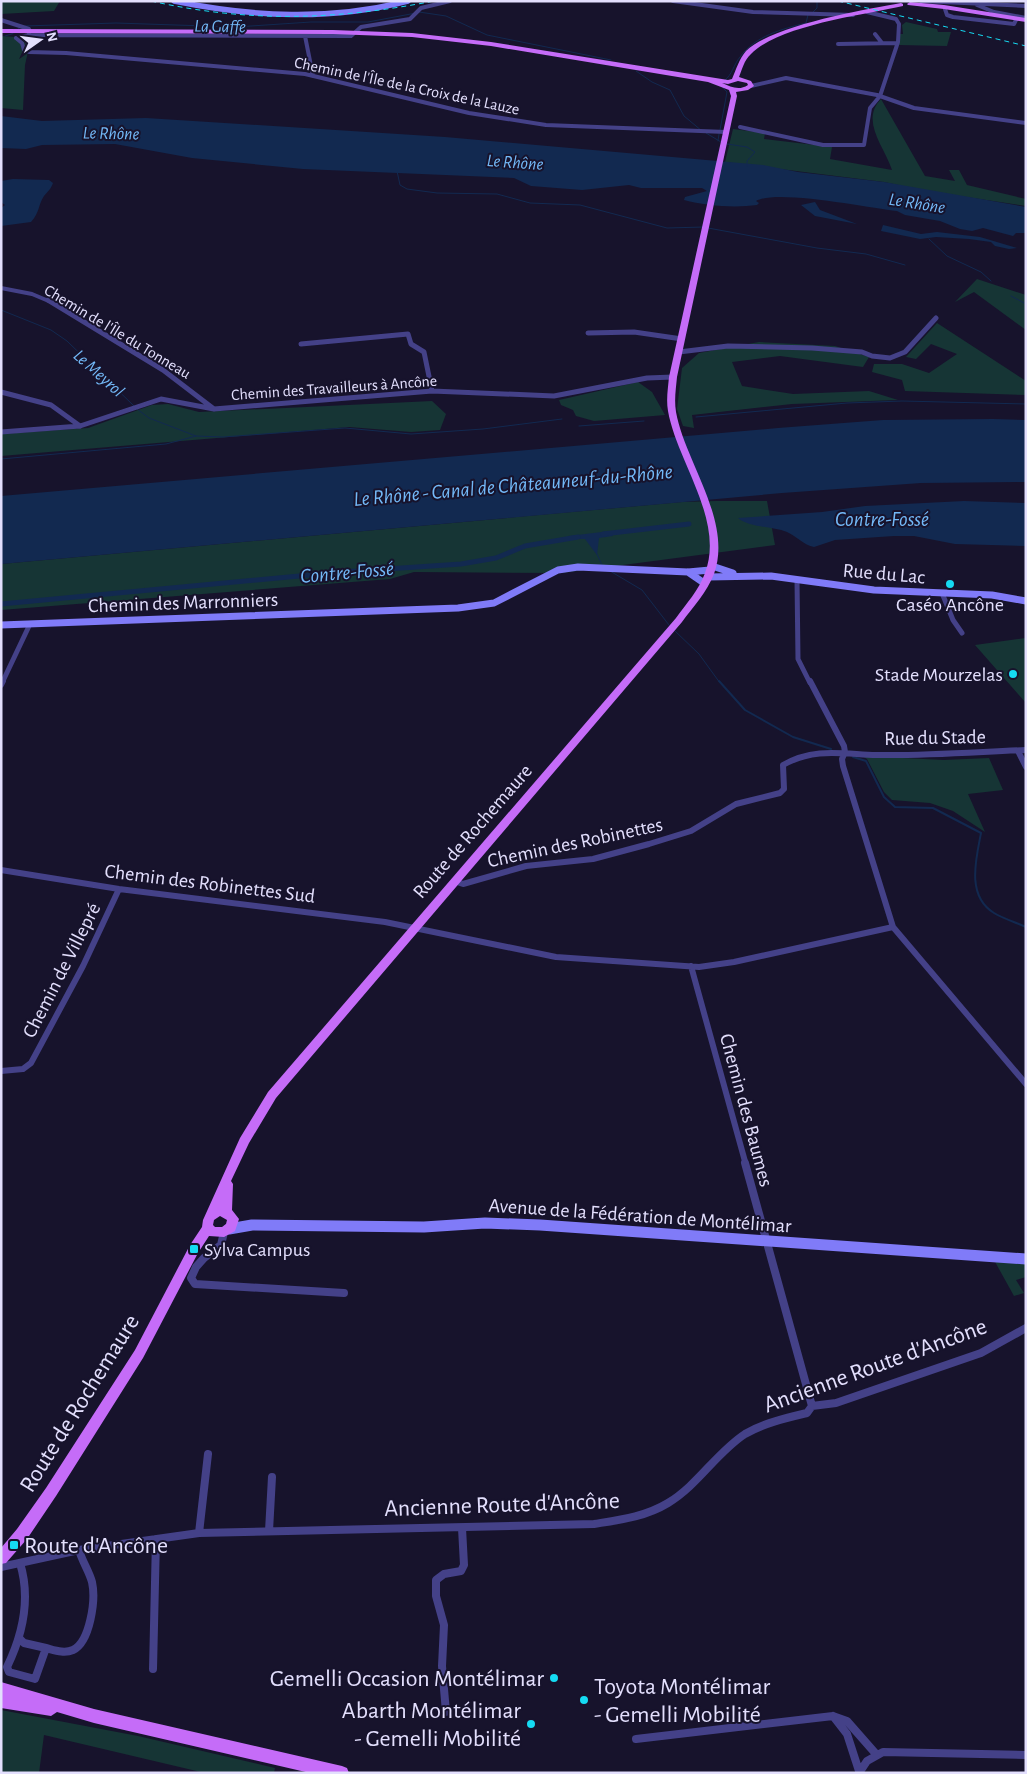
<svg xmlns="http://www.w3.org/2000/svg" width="1027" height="1774" viewBox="0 0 1027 1774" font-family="'Alegreya Sans',sans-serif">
	<rect width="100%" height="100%" fill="#17132c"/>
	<path fill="#163535" d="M1,1h59l-6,10 -53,3z
		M906,22l31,7 1,3h13l-4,14 -49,-1 2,-11h3l-1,-9z
		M1,36l30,2 -6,27 -2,45 -22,-2z
		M881,99l44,77 30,5 -6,-11h10l8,15 59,14v7l-100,-15 -42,-9 -159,-20 8,-33 32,4 -1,6 68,8 -2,12 62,11c-8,-24 -32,-49 -11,-71z
		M977,279l49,16v35l-52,-38 -19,10z
		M937,323l89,58v14l-121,-4 -3,-11 -30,-8 2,-8h28l27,9 28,-19 -26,-10 -15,15 -10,-2z
		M759,342l76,4 34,11 -6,10 -83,-11 -48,6 10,24 51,8 76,-3 29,9 -106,4 -100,11 2,13 -11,-2 -6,-17 5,-41 17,-15z
		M638,382l14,10 13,23 -71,6 -18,-5 -3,-6 -12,-5 -2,-5z
		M432,401l14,13 -6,16 -29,2 -62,-5 -348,29v-22l87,-6 64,-23 16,-1 31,8z
		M716,501h51l8,44 -213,28 -148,-1 -24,7 -389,31v-46l681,-62z
		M1026,638v65l-51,-58z
		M862,756l82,4 45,-2 14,32 -35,4 17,38 -32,-21 -23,-8 -38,-3 -8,-8 -17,-33z
		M994,1260l32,2v15l-10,3 8,13 -10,3z
		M1,1710l137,26 137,32 -1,5h-69l-161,-38 -5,38h-38z"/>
	<path fill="#122950" d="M1,116l41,5 104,-3 299,19 318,28 35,7 86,10 142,25v26h-10l-3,3 -30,-8 -11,3 -12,-2 -20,-8 -35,-6 -8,-4c-29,-3 -120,-22 -141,-10l3,2 -2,2c-22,3 -51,1 -73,-5l1,-3 22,-6 -5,-3h-61l-12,-3 -47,5 -51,-4 -17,-8 -211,-9 -111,-11 -77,-14 -73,1 -16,4 -25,-1z
		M13,179l36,1 4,3c-2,6 -5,8 -9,13 -6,9 -4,16 -13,26l-30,4v-18l4,-3 -4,-3v-21z
		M815,202l5,8 37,14 -42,-8 -14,-11z
		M883,225l38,9 16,-2 43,5 37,11 -8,1 -14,-3 -4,-4 -22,-3 -33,-2 -16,2 -39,-8z
		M993,419l33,1v62l-105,1 -139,10 -781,71v-68l777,-68 105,-8z
		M964,501l62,2v43l-71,-2 -41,-8h-20l-59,4 -21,7c-10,-2 -18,-11 -27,-15 -15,-6 -37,-4 -49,-14l84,-6 43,-6z
		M610,531l3,5 -14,2 -2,17 -12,-16h-15l-1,-3z"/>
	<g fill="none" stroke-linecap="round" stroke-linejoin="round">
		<path stroke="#122950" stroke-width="1" d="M419,12l27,4 41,19 124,25
			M813,12l4,-4v-7
			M25,26l91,-3 120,4 75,-5h57l48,-9
			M5,36l10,-3 5,-6
			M636,71l16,11 18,8 14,26 18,15
			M725,80c7,-5 9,-16 15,-23 15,-21 42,-28 66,-34l2,-8
			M720,130l7,-38 -5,-5
			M706,133l15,9
			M718,141l1,-7
			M727,144l20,3 8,5 -8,9v5
			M397,171l3,14 7,4 30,4 60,1 33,9 50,2 87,23 37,-1
			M708,228l109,20 49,6 39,11
			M929,239l18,17 34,16 10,9
			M1011,296l15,8
			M1,310l50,20 16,11 67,65
			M137,409l12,9 47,18
			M696,417l151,-14 55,-2 124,3
			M579,426l65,-5
			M1,459l165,-15 30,-8 27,1 122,-9 66,6 72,-5 79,-10
			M596,552l6,13
			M610,571l32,19 27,35
			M675,631l24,23 21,29"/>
		<path stroke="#122950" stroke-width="2" d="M719,681l26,29 48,27 38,12
			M853,757l13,4 18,36 11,10 38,1 48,25c-5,26 -15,63 13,80 10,6 21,9 32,14"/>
		<path stroke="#122950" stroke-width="5" d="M603,534l86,-10
			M1,604l341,-32 119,-8 35,-6 29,-12 53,-9"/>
		<path stroke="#444188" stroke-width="4" d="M673,1l80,11 100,3
			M921,1l105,5
			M977,5l17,7 32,6
			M945,9l2,6 6,2 61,7 3,-6
			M1,20l28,9v6
			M875,34l7,9
			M305,36l8,40
			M16,38l6,5 2,7 5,2 37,1 239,21 164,39 77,12 180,7
			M16,38l13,-3 322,1 10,-9 49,-8 11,-11 29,-7
			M838,44l59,-1
			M751,86l35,-8 91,17 37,13 112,15
			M740,127l83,18h41l6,-37 10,-12 18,-54 1,-18 -3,-5 -29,-7
			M1,288l31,6 19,8"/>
		<path stroke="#444188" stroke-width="5" d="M48,300l115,70 51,39
			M588,333l46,-1 48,7
			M301,344l107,-10 3,10 13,8 8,39
			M679,352l49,-6 84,2 50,4 10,4 18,2 15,-6 31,-34
			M1,392l50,13 29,21
			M1,432l79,-6 81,-27 53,10 218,-18 122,5 93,-18 26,-1
			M797,580l1,79 12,24
			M942,593l11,27 9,13
			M2,683l28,-59"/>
		<path stroke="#444188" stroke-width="6" d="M810,681l34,65 1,6
			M1,685l2,-4
			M1018,751l8,16
			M845,752l-3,7 1,7 50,161 133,157
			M1,870l118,19 266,33 171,35 143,10 35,-5 159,-35
			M454,881l9,3 63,-18 67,-7 56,-15 42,-13 45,-27 44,-11 4,-4 -1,-24c31,-18 60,-11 93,-10 50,1 100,-3 150,-5
			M691,966l55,199
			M1,1071l22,-2 8,-6 52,-97 36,-77"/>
		<path stroke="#444188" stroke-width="8" d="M745,1163l67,243
			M224,1232l-3,13 -17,13 -8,9 -5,11 4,6 149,9
			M269,1531l3,-54
			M199,1533l9,-79
			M20,1563c11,36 3,71 -13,104l2,5 26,7 11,-31 -22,-5 -4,-4
			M1,1567l78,-17 120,-17 395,-9c25,-4 51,-7 74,-21 30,-18 48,-50 77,-69 19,-11 41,-16 62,-21l5,-7 24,-3 145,-50 45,-25
			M46,1648c8,2 18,6 27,2 17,-8 23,-50 19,-68 -3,-11 -10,-21 -13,-32
			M153,1669l3,-130
			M446,1712l-4,-46 2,-41 -8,-29v-16l8,-6 17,-3 3,-6 -2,-37
			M833,1716l14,18 12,37
			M636,1739l197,-23 14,5 29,33
			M859,1773l8,-12 16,-9 143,3"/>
		<path stroke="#807bf8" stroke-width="5.5" d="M174,1c79,16 156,20 234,0"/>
		<path stroke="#807bf8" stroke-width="7" d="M712,566l21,7
			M688,572l16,11
			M708,577l63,-1 103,14 118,5 34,6
			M1,625l457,-17 36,-5 64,-33 20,-3 110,5 22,-2"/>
		<path stroke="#807bf8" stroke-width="11" d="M229,1229l23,-4 172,2 61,-4 55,2 486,34"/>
		<path fill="#c56cf8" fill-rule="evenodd" d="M910,2l34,3 82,13v4l-82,-13 -36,-4 -1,-1z
			M901,3l2,1v2c-40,9 -123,19 -152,48 -7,6 -9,16 -12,23l12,4 3,5 -6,4 -12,2 1,4 -60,281c-1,11 -3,23 -1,35 9,50 57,109 38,162 -7,18 -21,33 -32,48l-406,476 -27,45 -18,38 2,3 -1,26 7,9 -4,12 -11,6 -15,-1 -11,17 -55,105 -87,138 -29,43 -21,24 -5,1v-16l16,-19 29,-41 89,-138 55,-105 12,-18 1,-7 37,-82 28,-46 408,-474c10,-14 23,-28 29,-45 20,-53 -28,-111 -37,-162 -2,-11 0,-23 1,-34l62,-281 -2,-6 -21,-8 -217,-36 -79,-9 -79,-3 -332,-1v-4l332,1 79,3 79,9 237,38 4,-1c4,-9 7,-20 14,-28 27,-26 117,-41 155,-48zM738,81l9,2 1,2c-9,6 -17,2 -26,-2l6,1zM220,1216l7,4 -1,4 -4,3h-7l-2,-2 1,-5z
			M1,1682l93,27 248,57 5,2 2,5h-39l-216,-50 -37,-11 -6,4 -50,-8z"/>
		<path stroke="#15dbf3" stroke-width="1" stroke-dasharray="5 4" stroke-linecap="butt" d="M151,1c98,22 185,19 283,0
			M838,1l188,45"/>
	</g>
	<g fill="#15dbf3" stroke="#17132c" stroke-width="2">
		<circle cx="950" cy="584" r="5"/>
		<circle cx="1013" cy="674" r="5"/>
		<rect x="189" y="1244" width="10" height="10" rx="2.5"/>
		<rect x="9" y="1540" width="10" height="10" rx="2.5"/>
		<circle cx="554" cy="1678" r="5"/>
		<circle cx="584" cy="1700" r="5"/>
		<circle cx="531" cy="1724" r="5"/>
	</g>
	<g text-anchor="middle" stroke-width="4" stroke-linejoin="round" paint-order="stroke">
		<g font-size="16" fill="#e3dffd" stroke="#17132c">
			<text transform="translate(407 85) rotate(12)" y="6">Chemin de l'Île de la Croix de la Lauze</text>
			<text transform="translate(118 331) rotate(31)" y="6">Chemin de l'Île du Tonneau</text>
			<text transform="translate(334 387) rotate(-4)" y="6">Chemin des Travailleurs à Ancône</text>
		</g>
		<g font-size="18" font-style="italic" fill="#73b9f8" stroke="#17132c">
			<text transform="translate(220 26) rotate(1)" y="6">La Gaffe</text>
			<text transform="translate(111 133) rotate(1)" y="6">Le Rhône</text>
			<text transform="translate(515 162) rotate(4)" y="6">Le Rhône</text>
			<text transform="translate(917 203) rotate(9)" y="6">Le Rhône</text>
			<text transform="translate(99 373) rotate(42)" y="6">Le Meyrol</text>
		</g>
		<g font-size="20" fill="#e3dffd" stroke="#17132c">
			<text transform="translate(884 573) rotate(5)" y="7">Rue du Lac</text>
			<text transform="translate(183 602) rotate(-2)" y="7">Chemin des Marronniers</text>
			<text transform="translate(935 737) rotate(-1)" y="7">Rue du Stade</text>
			<text transform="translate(472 831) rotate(-49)" y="7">Route de Rochemaure</text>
			<text transform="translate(575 842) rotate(-12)" y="7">Chemin des Robinettes</text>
			<text transform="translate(210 883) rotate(7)" y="7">Chemin des Robinettes Sud</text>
			<text transform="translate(61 970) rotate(-63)" y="7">Chemin de Villepré</text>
			<text transform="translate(747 1110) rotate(75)" y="7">Chemin des Baumes</text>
			<text transform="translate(640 1215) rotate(4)" y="7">Avenue de la Fédération de Montélimar</text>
		</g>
		<g font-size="20" fill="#e3dffd" stroke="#17132c">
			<text x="950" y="611">Caséo Ancône</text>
			<text x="1003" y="681" text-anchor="end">Stade Mourzelas</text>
			<text x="204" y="1256" text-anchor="start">Sylva Campus</text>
		</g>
		<g font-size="21" font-style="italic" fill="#73b9f8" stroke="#17132c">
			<text transform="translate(513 485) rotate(-5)" y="7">Le Rhône - Canal de Châteauneuf-du-Rhône</text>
			<text x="882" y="526">Contre-Fossé</text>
			<text transform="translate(347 572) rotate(-5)" y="7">Contre-Fossé</text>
		</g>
		<g font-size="24" fill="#e3dffd" stroke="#17132c">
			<text transform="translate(875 1365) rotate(-20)" y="8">Ancienne Route d'Ancône</text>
			<text transform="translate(79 1403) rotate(-58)" y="8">Route de Rochemaure</text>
			<text transform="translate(502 1504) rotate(-2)" y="8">Ancienne Route d'Ancône</text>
		</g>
		<g font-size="24" fill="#e3dffd" stroke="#17132c" text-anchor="start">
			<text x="24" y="1553">Route d'Ancône</text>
			<text x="544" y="1686" text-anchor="end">Gemelli Occasion Montélimar</text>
			<text x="594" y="1694">Toyota Montélimar<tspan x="594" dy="28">- Gemelli Mobilité</tspan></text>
			<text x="521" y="1718" text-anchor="end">Abarth Montélimar<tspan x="521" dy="28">- Gemelli Mobilité</tspan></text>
		</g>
	</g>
	<rect width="1027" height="1774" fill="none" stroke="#e3dffd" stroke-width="5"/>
	<g transform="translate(40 40) rotate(76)" stroke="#17132c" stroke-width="4" paint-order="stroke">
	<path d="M0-4L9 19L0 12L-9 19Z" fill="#e3dffd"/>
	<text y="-8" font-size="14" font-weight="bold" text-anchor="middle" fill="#e3dffd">N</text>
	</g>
</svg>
